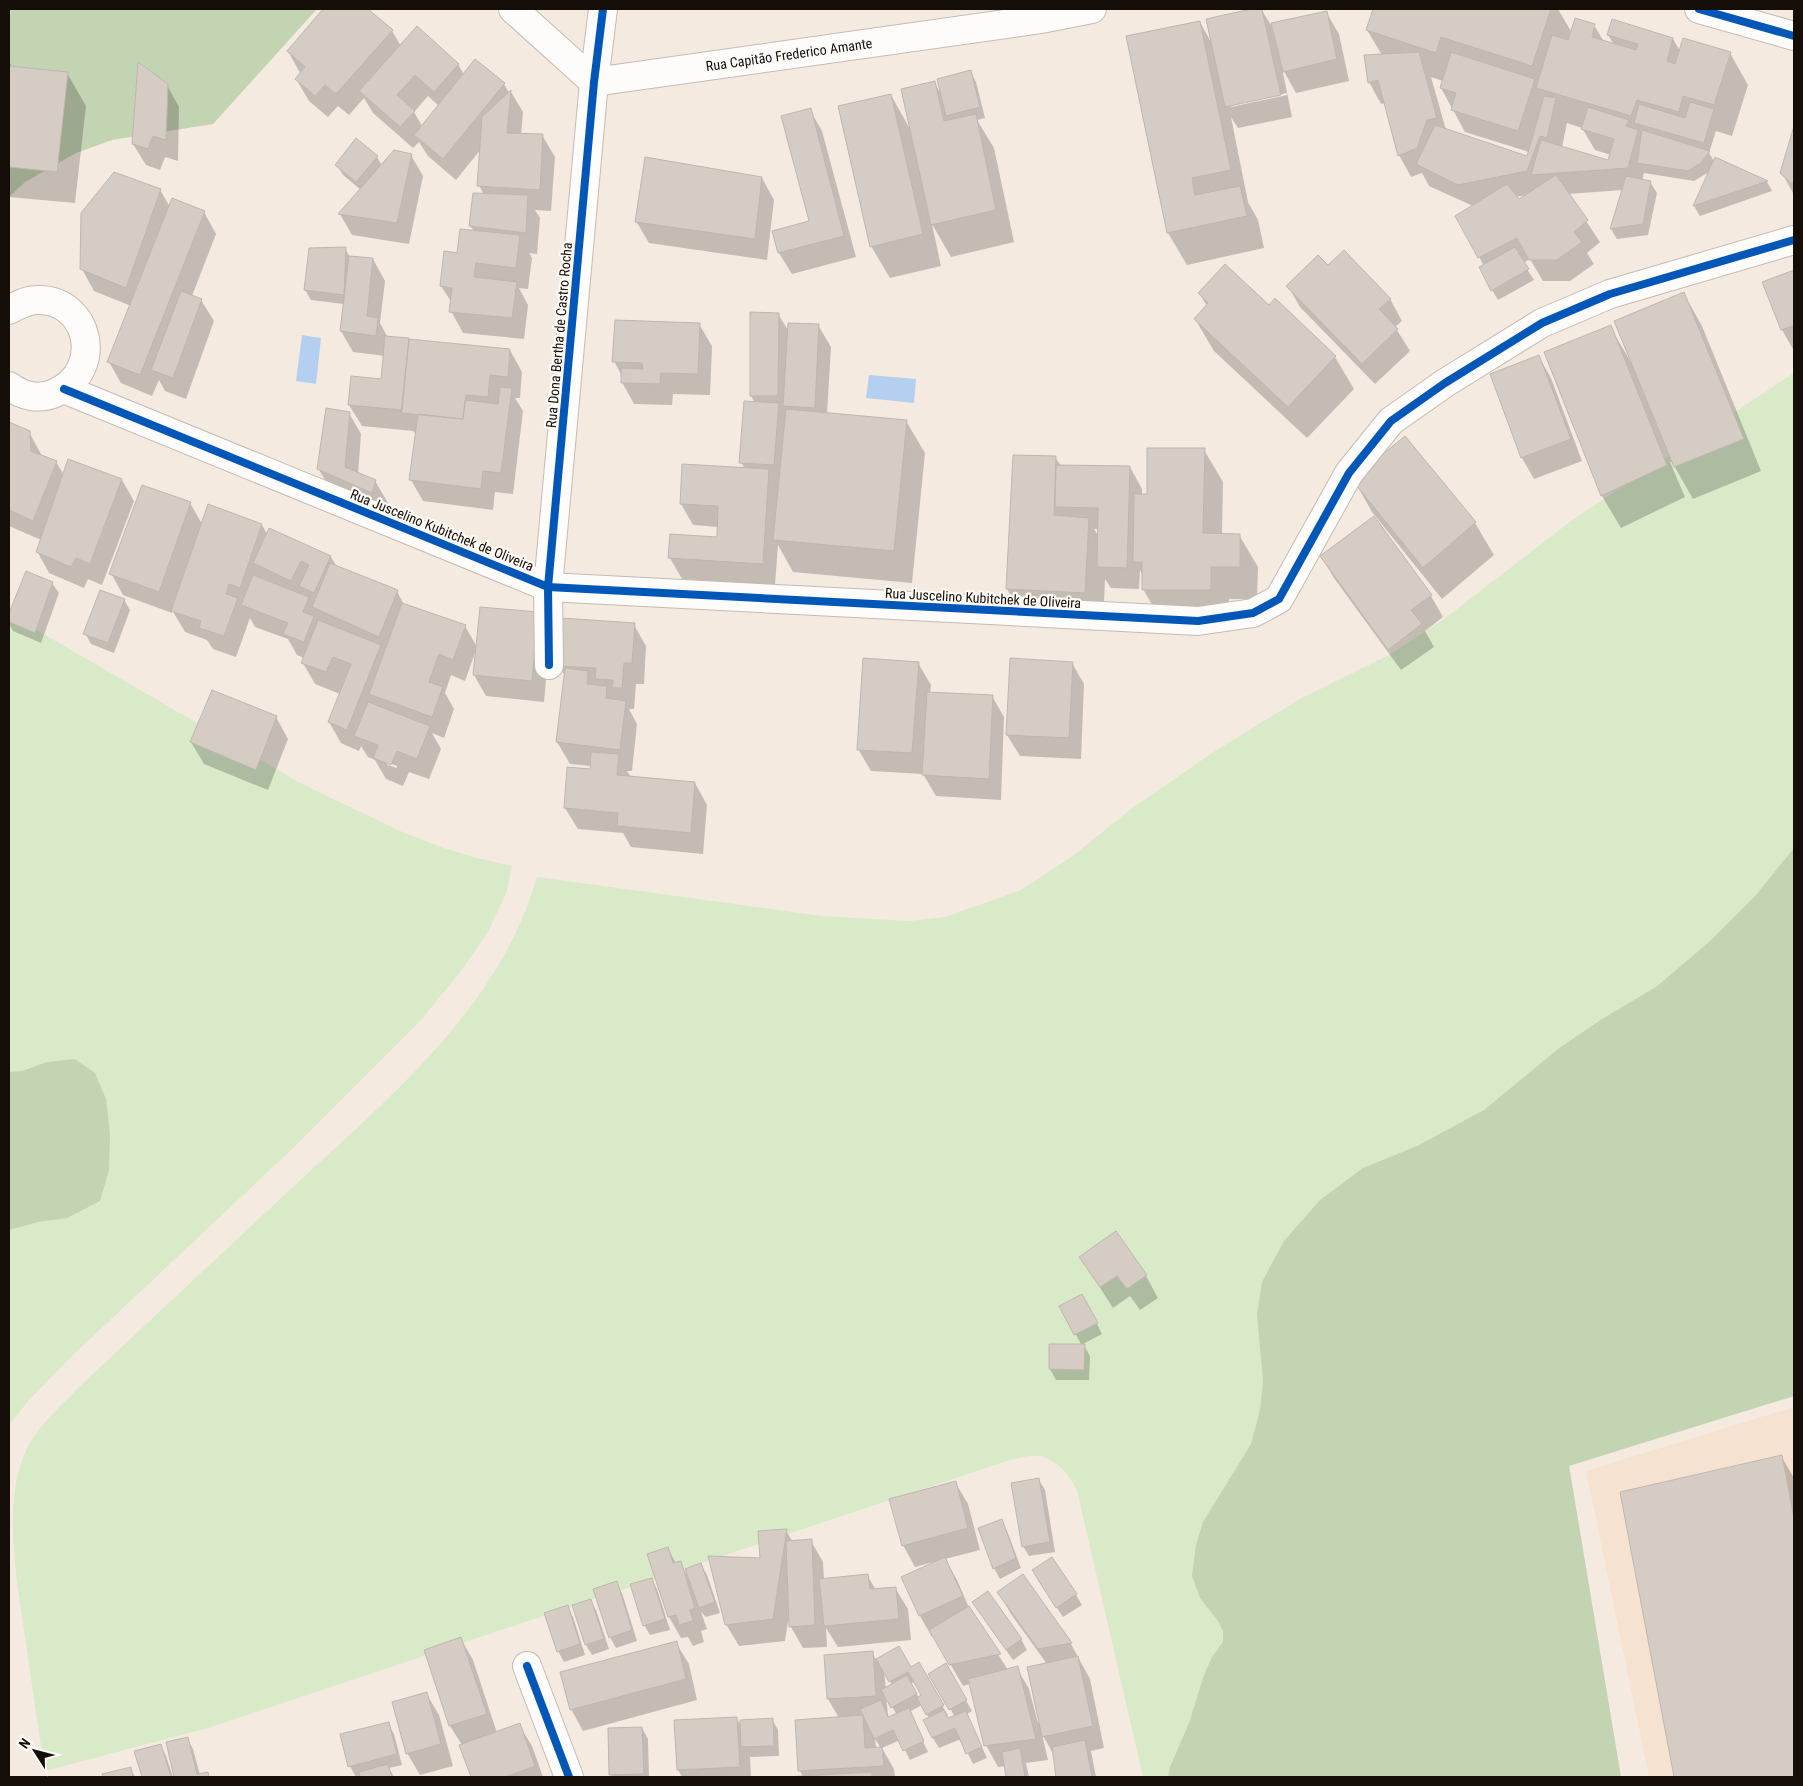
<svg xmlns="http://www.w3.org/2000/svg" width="1803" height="1786" viewBox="0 0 1803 1786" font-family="'Roboto Condensed',sans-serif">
	<rect width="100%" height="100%" fill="#f5eae0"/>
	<path fill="#f5e2d1" d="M1794,1407v370h-145l-63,-306z"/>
	<path fill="#d9eac8" d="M1794,373v1023l-225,69 52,312h-478l-66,-287c-7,-15 -21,-31 -38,-34 -10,-1 -20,2 -29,4l-802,268 -163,43c-7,-43 -13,-85 -19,-128 -8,-56 -25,-140 0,-192 12,-26 36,-46 56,-67 70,-65 140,-131 210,-196 96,-90 207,-179 245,-311l285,39 88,5 35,-4 76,-27 49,-32 61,-49 81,-56 86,-53 91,-45 55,-36 127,-98z
		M9,614l293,170 98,47 44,17 33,10 35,8 -5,25 -19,41 -27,39 -40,49 -131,131 -216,203 -45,46 -20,25z"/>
	<path fill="#c3d4b2" d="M9,9h308l-104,115 -101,16 -36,13 -51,29 -16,15z
		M1794,848v548l-225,70 52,311h-453l2,-10 19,-44 15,-48 8,-18 11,-15v-11l-5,-10 -18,-23 -8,-22 4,-31 7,-23 48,-78 9,-34 3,-29 -6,-67 5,-32 22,-41 36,-41 43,-32 54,-22 67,-36 74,-61 44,-30 54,-32 53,-45 47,-47z
		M75,1059l20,14 11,26 4,34 -1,37 -9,31 -33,17 -29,4 -29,8v-158l13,-1 25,-9z"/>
	<path fill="#b4cff0" d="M302,335l19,3 -5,46 -20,-3z
		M869,375l47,4 -2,24 -48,-5z"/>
	<path fill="#0003" fill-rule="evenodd" d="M325,9h42l25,22 9,15 57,18 6,11 12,-14 28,23 5,9 2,-1 12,20 -2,23h21l13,22 -4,54 -16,-1 5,8 -3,36 -8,-1 3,5 -4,31 -9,-1 9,17 -4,34 -61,-6 -12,-22 1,-8 -11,-17 17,-32 16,-23 -4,-5 14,-31 -5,-10 2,-36 -25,31 -28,-24 -9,-14 -6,6 -40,-35 -9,-15 -15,17 -11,-9 -10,11 -19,-16 -13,-22 4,-6 -12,-22zM428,96l11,10 -17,20 -8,-14z
		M1257,9h4l13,21 52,-18 13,22 10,47 -53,12 -14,-25 10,49 -54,11 -7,-11 17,85 10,18 6,28 -77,17 -19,-32 32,-211 12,22 -5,-24zM1287,93v2l-56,12v-2z
		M1374,9h184l14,24 22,-8 10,17 10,3 -6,-10 65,4 7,12 50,2 18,32 -16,51 -16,-5 -7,22 5,8 2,-3 51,24 5,9 -72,25 -6,-10 15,-34 -15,9 -50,-8 -2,8 8,1 7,11 -9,42 -31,4 -6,-10 12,-39 -55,4 32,48 -13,11 7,11 -24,17h-27l-13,-22 -7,4 11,17 -36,20 -6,-10 -8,-24 -27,-50 16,-10 -44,-20 -7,-13 -11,4 -12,-22 -14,-52 -4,1 -12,-22 13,-27 -15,-25zM1431,77l12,4 -2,7 24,44 64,20 -2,5 -81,-27zM1567,123l15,5 13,22 16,5 -2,7 -47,-15zM1528,195l-10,6 -3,-4z
		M9,61l3,6 55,6 19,33 -11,97 -66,-6z
		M970,71l6,11 9,36 -8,2 17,28 20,94 -63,15 -19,-33 9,42 -51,12 -19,-32 20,-151 20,36 23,-49 7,12z
		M167,85l12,22 -1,54 -13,-4 -5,13 -14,-5 -13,-21z
		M810,110l12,21 34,126 -64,17 -13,-21 -5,-21 37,-10z
		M1794,131v64l-12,-22z
		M411,155l12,21 -14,68 -57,-9 -12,-21 21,-24 -18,-15 -6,-10 40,-8 5,9z
		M762,178l12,22 -7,60 -118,-17 -13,-22z
		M160,190l10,17 34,5 12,22 -24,62 9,4 13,21 -28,78 -21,-8 -6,-11 -7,16 -31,-13 -12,-21 22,-56 -37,-15 -12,-22z
		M345,249l5,8 23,2 12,22 -5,42 8,15 122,12 12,22 -2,26h-5l8,13 -10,83 -18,-2 -2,18 -70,-9 -12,-21 5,-46 -3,-3 -51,-5 -13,-21 33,-25 3,-24 -32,-4 -12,-21 3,-27 -33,-4 -6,-10z
		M1794,272v79l-12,-21 -18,-47z
		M1288,286l102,13 12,22 -7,6 15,24 -35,33 -75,-77z
		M1199,293l70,14 66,50 19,32 -47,49 -93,-87 -19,-32 12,-13z
		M1684,294l18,32 59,145 -68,28 -21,-37h-2l15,35 -64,31 -19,-32 -57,-143 65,-26 21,35z
		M778,314l11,18 29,-7 13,22 -4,67 79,7 19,32 -13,130 -119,-11 -15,-27 -3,40 -93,-6 -12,-21 48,-19v-12l-25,-2 -12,-21 64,-35 -4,-7 14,-59 -4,-7z
		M699,324l13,22 -2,49 -37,-1 -1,11 -38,-1 -12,-22v-6l-8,-15z
		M1539,357l12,21 31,83 -48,18 -12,-21 -30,-83z
		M349,413l12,21 -3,40 17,7 13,22 -4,11 -53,-24 -13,-22z
		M9,423l20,9 13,24 14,6 8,13 58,5 12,21 -32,84 -14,-6 -4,9 -35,-15 -12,-22 4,-11 -32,-14z
		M1405,438l70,85 19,32 -52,44 -70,-87 -18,-32z
		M1204,450l19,32 -1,53h17l19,32 -1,32h-28v23h-67l-19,-33v-13l-3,-6 -1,19 -28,-1 -6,-9 -2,46 -77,-4 -19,-32 48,-132 6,9 69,1 12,22v6h6zM1094,529h5v8z
		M190,503l12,21 60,1 5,9 64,23 6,10 60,24 7,14 61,21 12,21 73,-12 -6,67 -58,-6 -12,-21 1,-22 -10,28 -14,-6 -6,18 9,16 -10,29 -12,-5 9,16 -12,30 -20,-7 -6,14 -17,-7 -11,-19 -7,-3 -7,-11 -2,5 -18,-8 -12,-21 11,-28 -25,-10 -12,-21 1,-5 -7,-3 -9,-16 -33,-12 -5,-9 -14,39 -23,-8 -6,-9 -22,-8 -13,-22v3l-49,-18 -12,-22zM387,762l10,4v2l-10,-3z
		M1321,556l110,40 12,21 -18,14 9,16 -33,23 -67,-92z
		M26,573l26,10 7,10 -18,50 -28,-12 -4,-7v-8z
		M124,600l6,10 -16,43 -23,-9 -6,-11z
		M634,625l12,21 -2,38h-8l-2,25h-5l8,15 -5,47h-5l4,6 64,6 12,22 -4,49 -72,-7 -8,-14 -45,-4 -13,-21 26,-37v-5l-21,-2 -13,-22 8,-66 -6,-11z
		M918,663l13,22 -1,9 62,2 12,21 -3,83 -65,-4 -13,-22 -52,-3 -13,-22z
		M1072,663l12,21 -3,75 -61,-3 -13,-21z
		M276,717l12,22 -20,51 -64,-26 -13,-22z
		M1116,1233l30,43 12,22 -18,12 -10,-14 -17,12 -32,-50z
		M1088,1306l14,28 -19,10 7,12 -1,24h-33l-6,-11 1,-24 31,1 -21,-39z
		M1781,1456l13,22v299h-119l-53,-284z
		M1039,1480l6,10 10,62 -26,4 -6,-10z
		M955,1482l13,22 12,46 -35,9 12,21 13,30 38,60 9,-2 12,21 9,34 2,-1 7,-58 -36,-50 -12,-22 24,-16 48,68 19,35 14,69 -13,3 5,26h-39l-2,-20 -13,-23 6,26 -22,3 3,14h-21l-2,-11 -8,1 -12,-22 -16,-61 -7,2 -29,-50 -2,1 -12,-21 -18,-39 31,-13v-2l-18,5 -12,-22z
		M1001,1520l6,11 14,37 -21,11 -6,-11z
		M786,1531l7,11 18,-1 12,21 1,18 43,-5 9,15 19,-2 13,21 3,31 -73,7 -12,-19 1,19 -24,1 -12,-21 -2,-12 -4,26 -46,5 -13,-22 36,-65z
		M668,1548l8,16 4,-1 8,14 13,-12 6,10 13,38 -14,4 -5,-5 6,17 -6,2 3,11 -11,4 -5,-9 -7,1 -12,-21 -20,-62z
		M651,1579l6,10 13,41 -20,5 -6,-10z
		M1039,1581l37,14 6,10 -19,12z
		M616,1583l6,10 15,48 -21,7 -6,-11z
		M590,1600l6,10 13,39 -17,6 -6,-10 -13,-39z
		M567,1607l6,10 12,38 -21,7 -6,-11z
		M980,1613l41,26 6,11 -14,10z
		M461,1639l12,21 24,73 22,-8 13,21 11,31h-71l-10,-32 -12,-19z
		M676,1643l13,21 8,36 -114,31 -12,-22z
		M899,1648l11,20 9,-5 29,53 -1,1 1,3 7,-3 -25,-43 16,-9 26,46 -5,3 20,44 -14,6 -12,-25 -22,9 -6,-10 -4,-20 -7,-13 -13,7 19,40 -18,8 -10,-20 -18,8 12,21 1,8h-92l-3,-6 39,-53 -11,-19 44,-46 5,8zM884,1671l8,14 -6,4zM915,1681l8,15 -4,2 -8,-14zM886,1696l11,19 -8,3 -1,-3zM875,1739l4,6 1,3h-4z
		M426,1693l13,22 14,51 -33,9 -13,-22z
		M736,1718l6,9 30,-8 6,11 1,26 -29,1 1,20h-69l-4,-7 -2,-48z
		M388,1724l6,10 8,31 -13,3 5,9h-32l-1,-2 -5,2 -6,-11z
		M642,1728l6,11 1,38h-37l-1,-3z
		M187,1738l6,11 7,26 7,-2 2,4h-33l-9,-34z
		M160,1745l6,11 7,21h-30l-7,-25z
		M130,1768l5,9h-31v-2z"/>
	<path fill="#d5ccc4" stroke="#bfb7af" d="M323,9h45l25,21 -57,64 -11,-9 -10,11 -20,-17 10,-12 -18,-16z
		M1251,9h11l19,86 -56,12 -19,-88z
		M1373,9h178l-19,57 -91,-29 -5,16 -70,-23z
		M1327,11l10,48 -54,13 -12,-49z
		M1575,18l20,6 -3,13 44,13 2,-6 -31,-9 5,-16 61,19 -6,23 8,3 8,-26 48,14 -17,53 -31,-9 -4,16 -42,-12 -6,16 -95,-28 16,-53 16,5z
		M1200,21l31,149 -39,8 3,17 45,-9 7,30 -80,17 -41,-197z
		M417,26l42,38 -25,28 -19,-17 -18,20 18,16 -15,16 -41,-36z
		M1419,52l18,66 -10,2 -10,28 -19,8 -20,-76 -10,3 -4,-28z
		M1451,52l84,27 -17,52 -67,-21 5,-17 -16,-5z
		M475,59l30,24 -62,76 -29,-24z
		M138,62l30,22 -2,56 -13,-4 -5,13 -16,-5z
		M9,66l59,6 -11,100 -48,-5z
		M971,70l9,37 -34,9 -9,-37z
		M935,81l9,40 32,-7 20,96 -65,15 -30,-136z
		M511,90l-4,43 36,1 -3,56 -63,-4 5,-69z
		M891,94l32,140 -53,13 -32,-141z
		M1544,96l12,2 -9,40 -7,-2 -13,35 -69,14 -42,-21 19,-39 92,31z
		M1690,102l24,7 -10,34 -70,-20 5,-19 46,14z
		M1588,107l41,13 -3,6 12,4 -10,38 -97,7 10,-35 67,20 6,-21 -33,-10z
		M811,108l33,128 -66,17 -6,-22 37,-10 -28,-105z
		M1794,126v57l-2,1 -12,-11z
		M1642,130l68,21 -9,12 -13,8 -51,-8z
		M356,138l22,18 -22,26 -21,-17z
		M394,150l18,4 -15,69 -59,-9z
		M645,157l117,20 -7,62 -120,-17z
		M1715,157l53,24 -75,25z
		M114,172l47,17 -35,99 -46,-19 1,-56z
		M1556,175l32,45 -14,12 8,10 -25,18h-28l-12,-22 -39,20 -23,-42 52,-32 12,15z
		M1626,176l25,5 -8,43 -33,5z
		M473,193l55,2 -2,38 -57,-7z
		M172,198l33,13 -65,164 -33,-13z
		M460,229l60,6 -4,33 -40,-5 -2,14 43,5 -5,36 -63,-6 3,-24 -12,-2 4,-35 13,2z
		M346,247l-2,48 -40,-5 5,-42z
		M1515,247l14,22 -38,22 -12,-24z
		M1344,250l47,49 -12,10 19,20 -36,35 -76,-78 32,-31 10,10z
		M349,256l24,2 -6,58 11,2 -2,18 -36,-5z
		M1225,264l44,41 6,-7 61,58 -48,51 -94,-88 14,-16 -10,-10z
		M1794,270v58l-1,-2 -12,4 -19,-48z
		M181,291l21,8 -29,79 -22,-8z
		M1684,292l60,147 -70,28 -60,-146z
		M750,312l29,1 -1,83h-28z
		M615,320l85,3 -2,51 -37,-1 -1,11 -39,-1v-15l22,1 -1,-6 -30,-1z
		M788,323l31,1 -4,84 -32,-2z
		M1611,325l56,140 -66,31 -57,-144z
		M385,336l24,2 -7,72 -54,-5 3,-29 30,3z
		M409,339l101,10 -2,28 -18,-2 -2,22 -22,-2 -3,24 -62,-6z
		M1539,355l32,84 -50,19 -31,-84z
		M500,387l12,1 -11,85 -18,-2 -2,18 -72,-9 9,-66 45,5 2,-19 33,4z
		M744,401l35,2 -5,62 -35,-2z
		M326,408l24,4 -5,55 31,13 -4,13 -55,-24z
		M786,409l121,11 -13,131 -121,-11z
		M9,422l21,9 1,20 26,10 -24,60 -24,-11z
		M1405,436l71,86 -53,46 -71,-88z
		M1147,448h58l-2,85 37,1v33h-29v23h-69v-28h-9l1,-68h13z
		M1013,455l43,1 -2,59 35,3 -4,75 -79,-4z
		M68,459l54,20 -32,85 -14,-6 -5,9 -35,-15z
		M682,464l87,5 -6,95 -95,-6 2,-24 47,3 1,-31 -38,-2z
		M1056,465l74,1 -3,102 -30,-1 1,-59 -43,-1z
		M142,485l49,17 -32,90 -50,-18z
		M208,504l54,20 -22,64 -11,-4 -3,10 12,4 -14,38 -25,-8 2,-7 -30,-10z
		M1374,516l58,79 -21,15 11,14 -34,26 -68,-94z
		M269,528l62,28 -17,37 -15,-7 10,-21 -8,-4 -10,20 -38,-18z
		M330,563l68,27 -19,47 -67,-30z
		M26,571l27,11 -18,51 -26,-11v-9z
		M253,575l56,22 -6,15 11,4 -10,26 -21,-8 5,-11 -47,-18z
		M100,590l25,9 -17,44 -25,-9z
		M402,603l64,22 -13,35 -14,-6 -10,28 14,5 -11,30 -63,-23z
		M480,607l58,5 -6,69 -59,-6z
		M561,618l74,5 -3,40h-8l-2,25h-10l1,-8 -18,-1 1,-11 -39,-2z
		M318,620l63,25 -34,85 -19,-8 23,-58 -18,-7 -7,15 -25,-9z
		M863,658l56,4 -7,91 -55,-3z
		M1010,658l63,4 -4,76 -63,-3z
		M565,668l23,3 -1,13 20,2 -1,12 20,3 -6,49 -64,-8z
		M212,690l65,26 -21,54 -66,-28z
		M927,692l66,3 -4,84 -67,-4z
		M368,702l62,24 -13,33 -20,-8 -6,14 -18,-7 5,-13 -24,-9z
		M591,752l28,2 -2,21 78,7 -4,51 -74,-7 1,-13 -54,-5 3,-41 23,2z
		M1116,1231l31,44 -20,14 -10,-13 -17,11 -21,-30z
		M1082,1294l16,29 -24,12 -15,-29z
		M1049,1344h36l-1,26 -35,-1z
		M1782,1455l12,63v259h-120l-54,-285z
		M1039,1478l11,64 -28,5 -11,-64z
		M956,1481l12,47 -66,18 -13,-47z
		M1002,1519l14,39 -23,11 -15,-41z
		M787,1529l-14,90 -48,6 -17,-69 52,2 -2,-27z
		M812,1539l3,86 -26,2 -3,-86z
		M668,1547l5,16 8,-2 14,47 -5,2 3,11 -14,4 -3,-10 -8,2 -21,-63z
		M945,1557l18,39 -44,20 -18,-39z
		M1052,1557l25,37 -21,14 -24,-38z
		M701,1563l14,39 -16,6 -14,-39z
		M868,1574l2,15 26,-2 3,32 -75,7 -5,-47z
		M1023,1574l49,69 -34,6 -41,-57z
		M652,1578l13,41 -22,7 -13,-42z
		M617,1581l15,49 -23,8 -16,-49z
		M988,1591l34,48 -16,11 -34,-48z
		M591,1599l13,40 -19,6 -13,-40z
		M568,1605l12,39 -23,8 -13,-39z
		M969,1606l32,48 -52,11 -20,-35z
		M461,1637l26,77 -38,12 -25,-76z
		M677,1641l9,38 -116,31 -10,-38z
		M899,1646l12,21 8,-5 25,43 -18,10 -9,-17 4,-3 -13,-23 -19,10 -13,-23z
		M873,1651l3,45 -49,3 -3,-44z
		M1078,1656l15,70 -51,11 -15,-70z
		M946,1663l21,37 -18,10 -21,-36z
		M1018,1666l18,73 -52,7 -16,-67z
		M907,1675l10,19 -26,14 -10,-18z
		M427,1692l14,52 -35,10 -14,-52z
		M881,1700l7,17 21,-9 15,33 -21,10 -10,-21 -19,9 -14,-30z
		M944,1710l4,8 18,-7 16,36 -16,7 -11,-26 -23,10 -9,-18z
		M863,1715l2,33 17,-1 2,19 -86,5 -3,-51z
		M737,1717l3,50 -63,3 -3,-50z
		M773,1718l1,28 -33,1 -1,-27z
		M389,1722l8,32 -49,13 -8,-33z
		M520,1723l15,43 -30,11h-34l-12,-32z
		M642,1727l2,47 -35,1 -1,-47z
		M188,1737l9,37 11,-2 1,5h-35l-8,-35z
		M1085,1740l7,37h-36l-4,-30z
		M161,1744l10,33h-29l-8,-26z
		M1020,1748l5,29h-19l-4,-25z
		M388,1764l4,13h-32l-1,-5z
		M131,1767l2,10h-30l-1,-3z
		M872,1772v5h-87z"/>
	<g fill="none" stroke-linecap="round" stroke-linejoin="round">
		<g stroke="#c4bbb3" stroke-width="30">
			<g id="minor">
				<path id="s1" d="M513,9l81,73 447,-63 51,-10"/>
				<path d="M1699,9l95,27"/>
				<path d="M9,310c9,-5 18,-10 28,-10 52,-2 69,70 18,93 -16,7 -33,3 -46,-7"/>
				<path d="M64,389l484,198 650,34 55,-8 26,-14 70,-126 42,-52 54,-38 97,-60 68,-29 184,-54"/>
				<path d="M549,665l-1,-78 46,-505 9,-73"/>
				<path d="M527,1666l42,111"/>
			</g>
		</g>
		<use href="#minor" stroke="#fefcfa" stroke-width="28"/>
		<g stroke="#fefaf6" stroke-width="11">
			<path id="cycleway" d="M1699,9l95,27
				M64,389l484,198 650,34 55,-8 26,-14 70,-126 42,-52 54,-38 97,-60 68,-29 184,-54
				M549,665l-1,-78 46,-505 9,-73
				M527,1666l42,111"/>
		</g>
		<use href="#cycleway" stroke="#0057b8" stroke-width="8"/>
	</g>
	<g text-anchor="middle" stroke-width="4.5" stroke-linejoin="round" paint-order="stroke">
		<g font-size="14" fill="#140d08" stroke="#fefaf6">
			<text dy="5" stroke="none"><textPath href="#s1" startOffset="306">Rua Capitão Frederico Amante</textPath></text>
			<text transform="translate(559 335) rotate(-85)" y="5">Rua Dona Bertha de Castro Rocha</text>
			<text transform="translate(442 530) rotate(22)" y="5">Rua Juscelino Kubitchek de Oliveira</text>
			<text transform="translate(983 598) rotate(3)" y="5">Rua Juscelino Kubitchek de Oliveira</text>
		</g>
	</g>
	<rect width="1803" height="1786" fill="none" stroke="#140d08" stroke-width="20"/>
	<g transform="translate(35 1751) rotate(306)" stroke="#fefaf6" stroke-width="4" paint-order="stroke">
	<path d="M0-4L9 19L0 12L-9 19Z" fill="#140d08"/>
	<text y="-8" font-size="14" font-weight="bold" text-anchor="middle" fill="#140d08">N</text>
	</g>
</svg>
